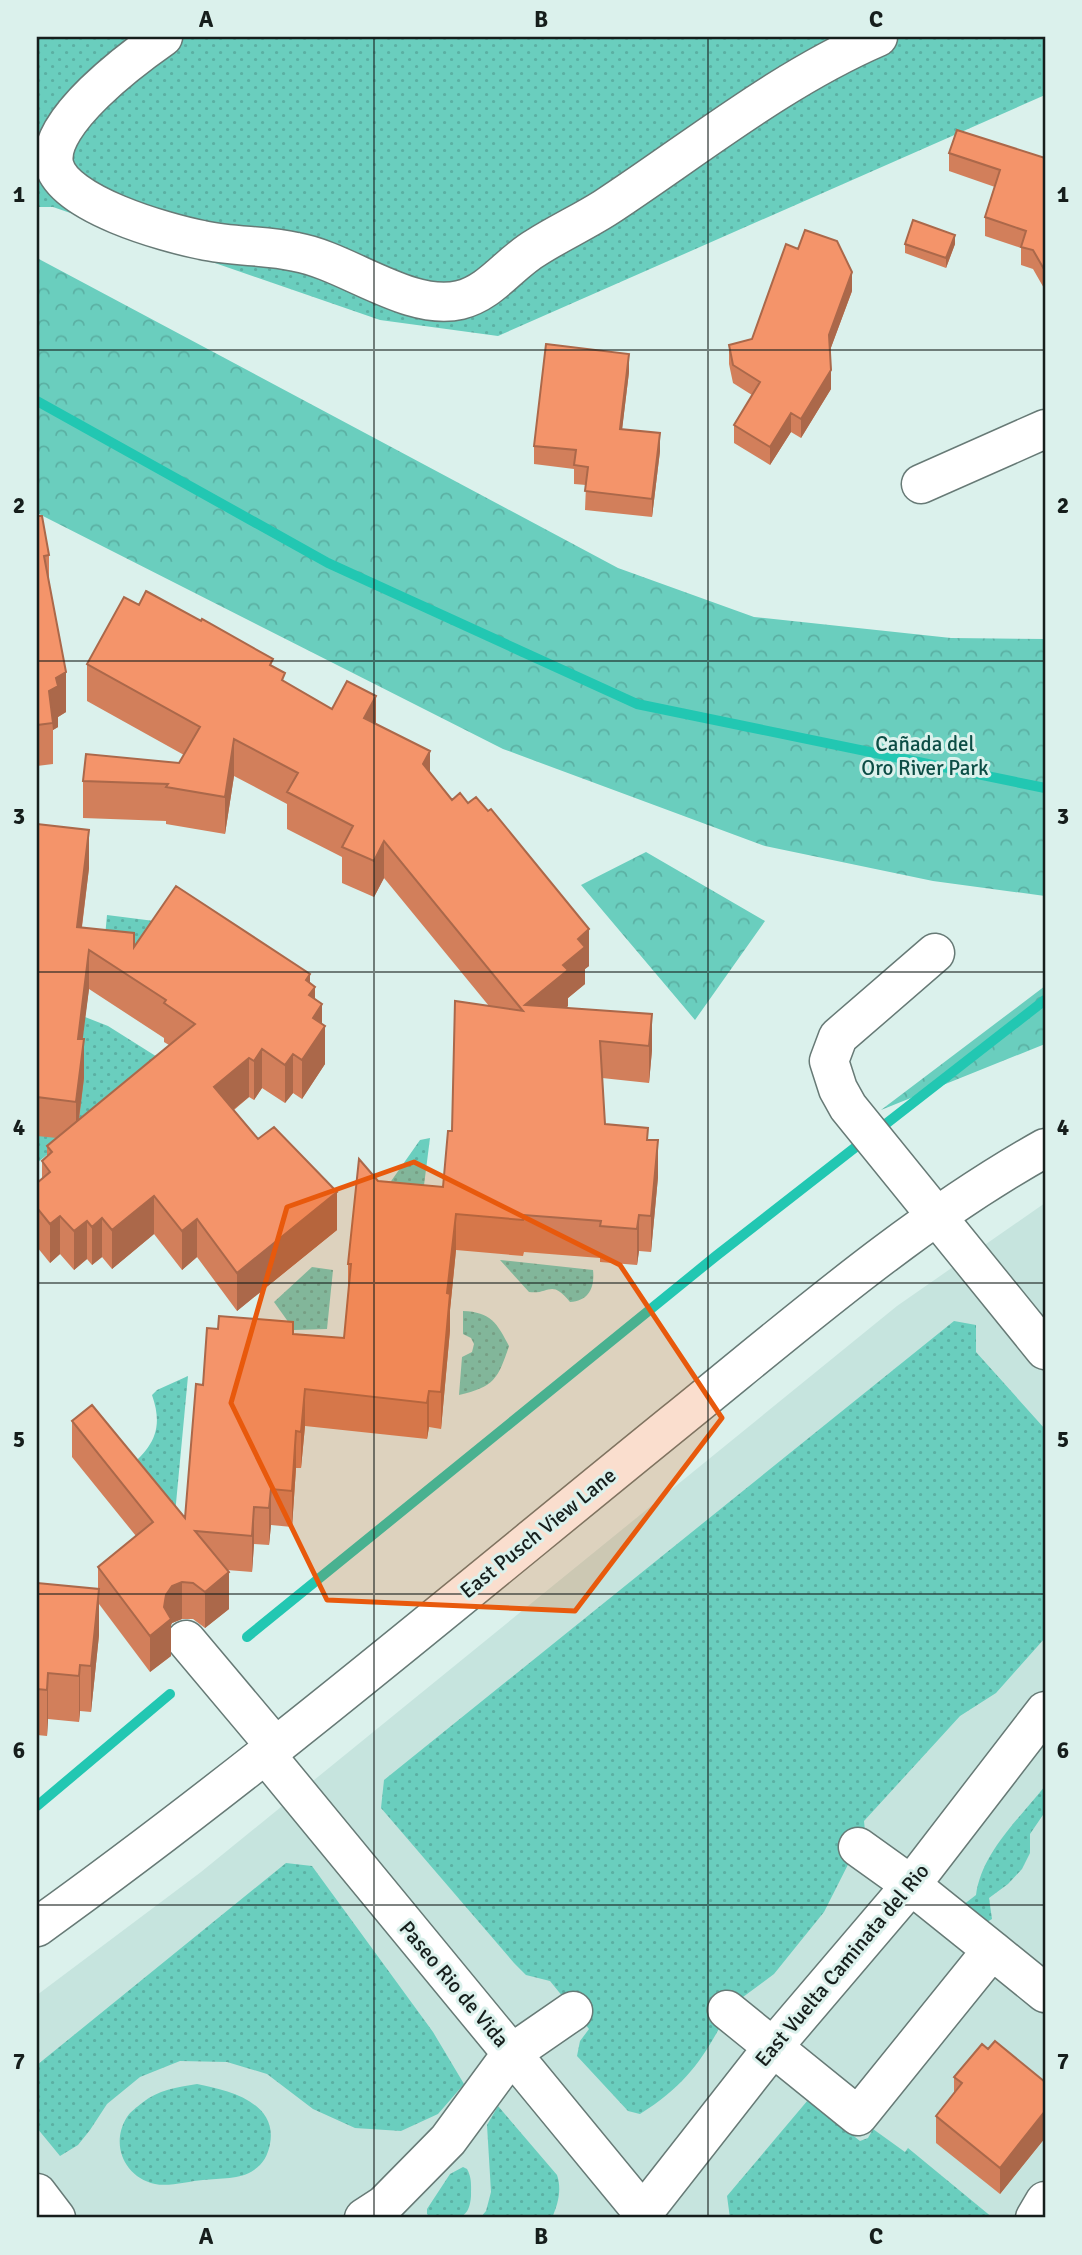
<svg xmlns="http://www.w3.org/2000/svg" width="1082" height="2255" viewBox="0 0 1082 2255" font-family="Signika,sans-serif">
	<defs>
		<pattern id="grass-dots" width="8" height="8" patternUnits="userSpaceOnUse" patternTransform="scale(1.75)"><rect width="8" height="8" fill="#6acebe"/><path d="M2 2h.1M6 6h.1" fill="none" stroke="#5bb0a3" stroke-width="1.8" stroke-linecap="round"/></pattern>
		<pattern id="park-crowns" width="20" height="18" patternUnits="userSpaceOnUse" patternTransform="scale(1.75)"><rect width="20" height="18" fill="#6acebe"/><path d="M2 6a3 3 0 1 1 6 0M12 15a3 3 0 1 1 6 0" fill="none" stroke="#5bb0a3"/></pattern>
	</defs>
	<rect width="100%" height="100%" fill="#dbf1ec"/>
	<path fill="#c6e4de" d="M1045,1203v1015h-1008v-223l164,-123 696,-566z"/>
	<path fill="url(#grass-dots)" d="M37,37h1008v58l-547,241 -118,-16 -327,-113h-16z
		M107,915l55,7 -62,69z
		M85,1017l23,9 54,34 -125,103v-32l43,-74z
		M430,1138l-8,63 -40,-7 38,-54z
		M500,1260l93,10c2,17 -4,31 -23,32 -19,-24 -21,-7 -41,-10z
		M312,1267l21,3 -6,59 -33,1 -20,-28z
		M463,1311c28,1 34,12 46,35 -11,33 -15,41 -50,49l3,-38 10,-5 2,-8 -3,-6 -8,-4z
		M954,1321l22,4v27l69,77v209l-49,55 -36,23 -96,105 1,10 -41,81 -50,62 -31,23h-7c-28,53 -43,84 -96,117l-12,-3 -51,-55 3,-15 9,-12 -39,-48 -24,-6 -12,-12 -133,-155 3,-28z
		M188,1376l-13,138 -51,-42c27,-23 41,-40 28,-77l5,-5z
		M1045,1786v26l-15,22v19l-8,16 -14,15 -19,14 3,21 -5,3 -24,-17 13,-10c6,-43 43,-76 69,-109z
		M286,1863l26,3 121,166 31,52 -26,30 -37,17 -46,-3 -42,-19 -46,-35 -40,-12 -47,-1 -40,16 -33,27 -17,26 -12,15 -18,11 -23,-28v-63z
		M197,2084c31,6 81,18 73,60 -2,11 -7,20 -16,26 -14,10 -34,8 -51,10 -14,1 -34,7 -48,4 -31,-7 -45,-40 -28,-67 3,-5 10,-10 15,-14 16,-13 35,-16 55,-19z
		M808,2100l52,41 8,-3 5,-9 32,23 3,-4 85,70h-263l-3,-22z
		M498,2106l59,69c5,15 1,29 -5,43h-72l6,-7 5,-19 -4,-67z
		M463,2167l4,2c5,9 4,16 4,27 -2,28 -18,22 -40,22l-4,-4v-5l23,-35z"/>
	<path fill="url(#park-crowns)" d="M37,258l581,310 136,49 197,21 94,1v257l-112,-15 -168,-35 -262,-97 -466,-236z
		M646,852l119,69 -70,99 -114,-135z
		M1045,986v58l-164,66z"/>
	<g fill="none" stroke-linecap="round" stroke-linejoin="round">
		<path stroke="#22c7b2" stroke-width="10" d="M37,401l291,162 309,141 408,84
			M878,1130l167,-130
			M247,1637l469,-381 150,-117
			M37,1806l133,-112"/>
		<g stroke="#677a76" stroke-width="41">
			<path id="minor" d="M163,37c-30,21 -117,85 -109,127 8,40 112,69 148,76 31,7 64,5 94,12 51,9 113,60 164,48 32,-8 49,-37 77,-53 22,-14 46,-25 68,-39 90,-59 174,-128 273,-171
				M921,484l124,-55
				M935,953l-97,84 -9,24 9,28 10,18 197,243
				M186,1640l90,107
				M266,1755l377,458
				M992,1950l53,43
				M727,2010l131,106 134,-166 -81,-65 -53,-38
				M37,2193l19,25
				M364,2218l20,-13 64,-65 64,-87 61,-42
				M639,2218l134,-171 138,-162 134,-174
				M1035,2218l10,-17"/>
		</g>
		<g stroke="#677a76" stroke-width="41">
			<path id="major" d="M37,1927c220,-158 427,-334 638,-505 119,-96 236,-199 370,-274"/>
		</g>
		<use href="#minor" stroke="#fff" stroke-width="38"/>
		<use href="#major" stroke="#fff" stroke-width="38"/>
	</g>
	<path fill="#d27f5b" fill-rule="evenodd" d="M949,153l96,5v132l-12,-21 -12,-4v-17l-36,-12v-19l10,-30 -46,-16z
		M905,244h50l-9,24 -41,-15z
		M852,291l-22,59 1,39 -30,49 -10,-6 -21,33 -36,-22v-18l18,-30 -19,-12 -4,-19v-19l23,-6z
		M629,372l-7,57 38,22 -8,66 -67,-7 1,-25 -12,-1v-15l-40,-5v-18z
		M37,516l12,39v25l17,132 -8,5v10l-5,3v34l-16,2z
		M139,605l134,62 12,15 47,27 44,15 54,49 159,193 -4,3v15l-17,14v8l-2,2 86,6v36l-3,33 -47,-5 3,46 43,16 10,37 -7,75 -12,-1 -2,14 -37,-3v-4l-76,-6 -1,4 -67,-6 -6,60v20l-9,99 -12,-2 -2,12 -122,-13 -4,42h-5l-4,59 -21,-2 -2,20 -15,-1 -2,28 -25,-2 2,39 -24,19 -12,-9h-11l-10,4 -1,2v31l-21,16 -51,-68v31l-8,77 -11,-1 -1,11 -31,-3 -1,17 -10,-1v-152l61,6v-22l38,-31 -64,-79v-36l113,97 18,-133 90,-51 51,4 4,-45v-29l30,-83 65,6 9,-56 37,-125 -105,-128 -10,19 -32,-14v-26l-55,-28v-25l-53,-28 -9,58 -59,-10v-3l-83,-3v-37l96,-18 5,-8 -97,-54v-37z
		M37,824l52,44 -7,59 52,20 176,36 12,41 3,40 -23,35 -9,-6 -8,10 -23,-15 -8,12 -5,-3 -15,13 103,120 -100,81 -40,-54 -15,13 -28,-36 -42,35 -10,-12 -10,8 -5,-6 -13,11 -14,-16 -10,9 -13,-16v-64l5,-4v-18l5,-5v-10l10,-8 -20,-2zM89,989l75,49v4l5,3 -90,75 5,-42 -2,-39z
		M954,2077l91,5v56l-45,56 -64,-51v-27l18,-23z"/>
	<path fill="#ab684a" d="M955,235v9l-9,24v-10z
		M852,272v19l-23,62v-18z
		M629,354v18l-9,75v-18z
		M831,370v19l-30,49v-19z
		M791,413v19l-21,33v-18z
		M660,433v18l-8,66v-18z
		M66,672v40l-8,5v10l-5,3 -4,-39 7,-13z
		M376,696v36l-12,-14z
		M234,739v37l-9,58v-37z
		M430,751v37l-7,-24z
		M89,830v38l-12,97v-38z
		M384,841v37l-10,19v-36z
		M589,929v37l-4,3v15l-17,14v8l-43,35v-36l53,-66z
		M89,950v39l-11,88v-38z
		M310,974v20l5,-7v28l7,-11v25l3,-3v38l-23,35v-39l4,-80z
		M652,1014v36l-3,33v-37z
		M84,1039v39l-8,62v-38z
		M262,1049v39l-8,12v-39z
		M293,1054v39l-8,10v-38z
		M249,1058v39l-35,28v-38z
		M658,1140v37l-7,75v-36z
		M337,1192v38l-100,81v-38z
		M154,1196v38l-42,35v-39z
		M456,1214v36l-6,60v20l-9,99v-37l6,-99z
		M639,1215v36l-2,14v-36z
		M60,1216v38l-10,9v-39z
		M102,1218v39l-10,8v-38z
		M197,1219v38l-15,13v-39z
		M87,1221v38l-13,11v-39z
		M305,1389v37l-4,42v-36z
		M429,1391v36l-2,12v-36z
		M296,1431v37l-4,59v-36z
		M271,1489v36l-2,20v-37z
		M254,1507v37l-2,28v-36z
		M229,1572v37l-24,19v-36z
		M182,1582v37l-10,4 -1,2v31l-21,16v-36l14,-29 2,-12 6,-9z
		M99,1589v46l-8,77v-46z
		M80,1665v46l-1,11v-46z
		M48,1673v46l-1,17v-46z
		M1045,2111v27l-45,56v-26z"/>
	<path fill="#f4946a" stroke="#ab684a" stroke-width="2" d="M957,130l88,28v113l-12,-21 -12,-3 5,-16 -41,-14 15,-47 -51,-17z
		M913,220l42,15 -9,23 -41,-14z
		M805,230l32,11 15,31 -23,63 2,35 -30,49 -10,-6 -21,34 -36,-22 26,-43 -27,-17 -4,-20 23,-6 34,-95 12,5z
		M546,344l83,10 -9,75 40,4 -8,66 -67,-8 3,-24 -14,-2 2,-15 -42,-4z
		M37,516h5l7,39 -5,1 22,116 -10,6 2,8 -9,5 4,32 -16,2z
		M146,591l55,30 1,-2 71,40 -3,6 15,8 -3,7 50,29 15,-28 29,15 -12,22 66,33 -7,13 29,36 8,-7 8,10 8,-6 12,14 3,-2 98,120 -11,10 7,8 -22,18 5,5 -43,35 127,9 -3,32 -49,-5 5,83 43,4 -1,12h11l-7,76 -12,-1 -2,14 -37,-3 1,-5 -77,-6 -1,5 -67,-6 -9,79 3,1 -9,98 -12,-1 -2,12 -122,-14 -4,43 -5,-1 -4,60 -21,-2 -2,19 -15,-1 -2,29 -57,-5 34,41 -24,20 -12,-9 -11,-1 -10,4 -6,9 -2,12 7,12 -21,17 -52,-69 55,-45 -81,-101 20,-16 93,113 11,-134 7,1 4,-57 11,1 1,-13 74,6v12l51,4 7,-74h-3l11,-105 19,22 65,6 5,-56h4l3,-130 68,10 -139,-170 -10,20 -32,-14 11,-21 -66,-34 11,-19 -64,-34 -9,58 -59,-10 2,-3 -85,-3 3,-27 93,9 21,-36 -113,-63 37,-67 15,8z
		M37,824l52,6 -12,97 57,6v14l42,-61 134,88 -4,6 9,7 -6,8 13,9 -9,14 12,8 -23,34 -9,-6 -8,11 -23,-16 -8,12 -5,-3 -35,29 44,52 16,-12 63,65 -100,81 -40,-54 -15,12 -28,-35 -42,34 -10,-12 -10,9 -5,-6 -13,10 -14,-15 -10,8 -13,-16v-25l13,-11 -8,-11 10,-9 -5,-6 148,-122 -31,-21 2,-3 -77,-50 -11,89h6l-8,63 -39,-5z
		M37,1583l62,6 -8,77 -11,-1 -1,11 -31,-3 -1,17 -10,-1z
		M995,2041l50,41v29l-45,57 -64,-52 26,-33 -8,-6 28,-33 6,5z"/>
	<path fill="#e8590c" fill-opacity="0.2" stroke="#e8590c" stroke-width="5" stroke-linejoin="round" d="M414,1162l206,103 102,153 -147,193 -248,-11 -96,-197 56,-196z"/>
	<path fill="none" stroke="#161e1c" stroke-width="2" stroke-opacity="0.55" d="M374,37v2181M708,37v2181M37,350h1008M37,661h1008M37,972h1008M37,1283h1008M37,1594h1008M37,1905h1008"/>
	<g text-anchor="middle" stroke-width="6" stroke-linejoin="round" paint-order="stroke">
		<g font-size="21" fill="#0c4d45" stroke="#dbf1ec">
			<text x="925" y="751">Cañada del<tspan x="925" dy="24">Oro River Park</tspan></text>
		</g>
		<g font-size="21" fill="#161e1c" stroke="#dbf1ec">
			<text transform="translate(538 1533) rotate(-39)" y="7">East Pusch View Lane</text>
			<text transform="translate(842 1965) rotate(-50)" y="7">East Vuelta Caminata del Rio</text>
			<text transform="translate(454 1984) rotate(50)" y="7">Paseo Rio de Vida</text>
		</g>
	</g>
	<rect width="1082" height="2255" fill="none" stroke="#dbf1ec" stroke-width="77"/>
	<rect x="38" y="38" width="1006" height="2178" fill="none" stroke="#161e1c" stroke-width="2.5"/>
	<g font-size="23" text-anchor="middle" font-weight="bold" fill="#161e1c">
		<text x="206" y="27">A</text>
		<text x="541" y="27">B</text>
		<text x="876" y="27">C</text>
		<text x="19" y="202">1</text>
		<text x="1063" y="202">1</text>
		<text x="19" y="513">2</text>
		<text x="1063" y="513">2</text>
		<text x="19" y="824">3</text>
		<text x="1063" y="824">3</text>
		<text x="19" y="1135">4</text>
		<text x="1063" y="1135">4</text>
		<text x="19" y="1447">5</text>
		<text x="1063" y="1447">5</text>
		<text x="19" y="1758">6</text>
		<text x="1063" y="1758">6</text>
		<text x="19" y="2069">7</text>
		<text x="1063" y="2069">7</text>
		<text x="206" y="2244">A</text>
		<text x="541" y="2244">B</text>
		<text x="876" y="2244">C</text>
	</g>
</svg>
